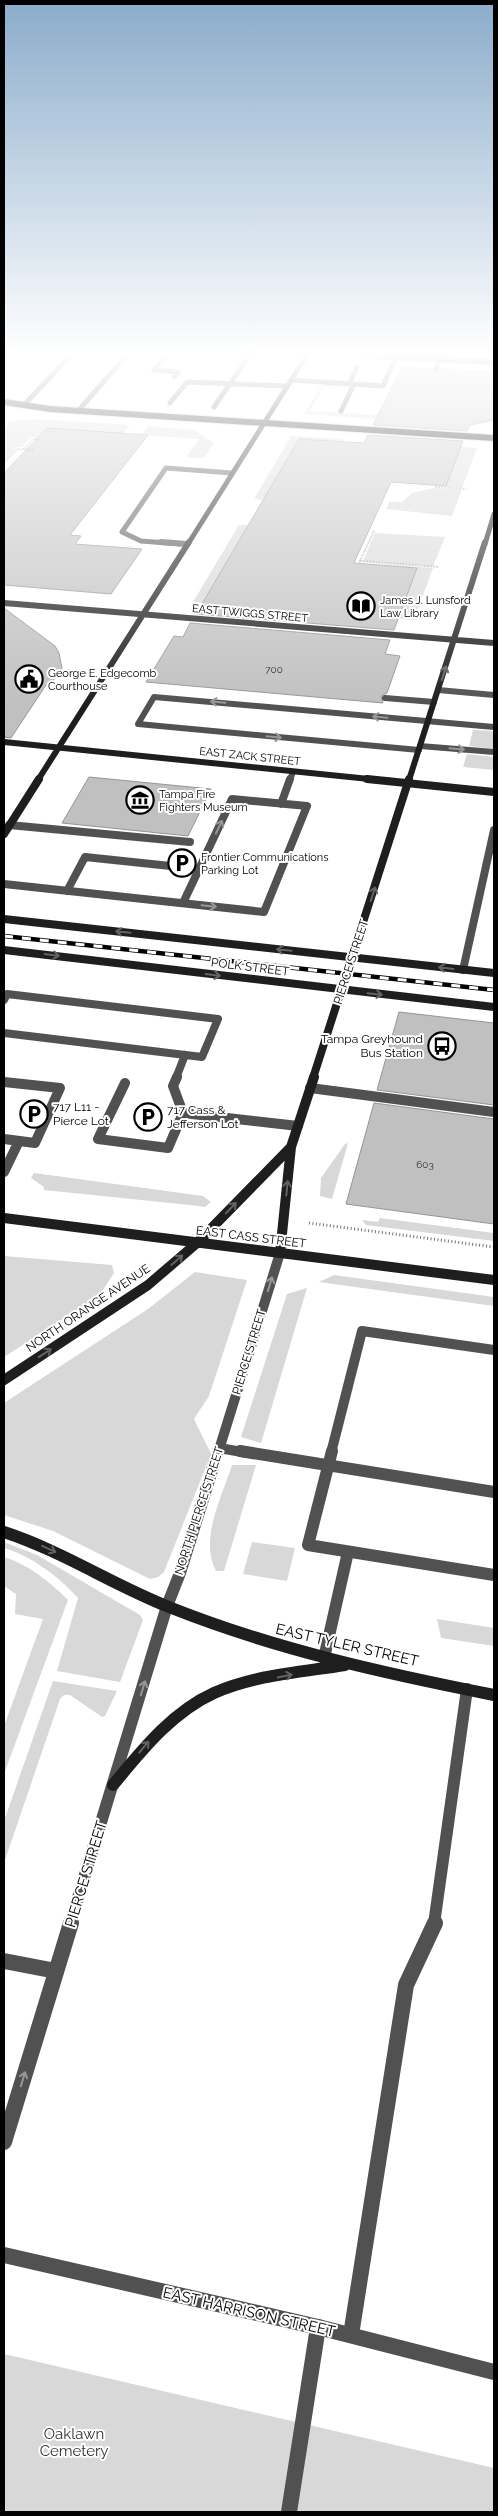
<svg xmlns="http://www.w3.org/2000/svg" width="498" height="2516" viewBox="0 0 498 2516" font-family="Raleway,sans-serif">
	<rect width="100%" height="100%" fill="#fff"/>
	<path fill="#d8d8d8" d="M322,384l21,2 -1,2 -18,-1 -14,24 69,4 -2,4 -73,-5z
		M31,419l99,6 -7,8 -92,4 -9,10h-5l-13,14v-33l5,-6z
		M148,426l45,4 21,13 -10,15 -18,-1 13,-18 -57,-4z
		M291,436l52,3 -1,2 -43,-2 -36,61 -9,-1z
		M422,444l55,4 -15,40 -27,-2h11l14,-37 -39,-2z
		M434,488l28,2 -10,26 -66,-7 3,-7h13l10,-9z
		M239,525h9l-44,75 53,7 -64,-5z
		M375,533l70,4 -12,29 -70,-5z
		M370,563l63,5 -19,52 -74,-6 59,2 18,-48z
		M473,730l21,1v18l-25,-3z
		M467,754l27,3v13l-31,-3z
		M348,1143l-16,56 -12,-3 1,-18 24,-34z
		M34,1173l169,23 8,6 -6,5 -6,-1 -155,-16v-3l-13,-9z
		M380,1218l114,15v8l-128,-16 -4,-5 16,2z
		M4,1256l108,9 2,8 -15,23 -95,61z
		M195,1272l52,8 -38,116 -15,23 17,35 -47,118 -6,5 -8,2 -97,-48 -49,-16v-112l144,-94z
		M334,1275l160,22v9l-175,-24z
		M307,1288l-46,155 -20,-6 46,-143z
		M232,1465h24l-32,106h-8c-17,-32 6,-74 16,-106z
		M4,1542l33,13 103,60 3,5 -23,62 -63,-11 21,-73c-19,-21 -46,-42 -74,-50z
		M252,1542l43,6 -8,33 -44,-7z
		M4,1557c25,8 45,24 64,43l-64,174v-48l39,-107 -28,-5 1,-20 -12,-8z
		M437,1619l57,9v18l-53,-8z
		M53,1681l64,10 -12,25 -3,1 -32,-22h-6l-4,4 -56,164v-42z
		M4,2354l490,114v44h-490z"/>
	<path fill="#c0c0c0" stroke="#959595" d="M402,367l30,2 4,4 5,-4 53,3v48l-24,5 -3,6 -94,-6z
		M47,428l101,7 -78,100 11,1 -6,8 67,5 -31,45 -107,-9v-112z
		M368,435l95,6 -17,45 -55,-4 -37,81 63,5 -23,62 -198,-16 103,-175 65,4z
		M4,608l51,38 4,7 3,15 -12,17h-4l-35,53 -7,-1z
		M190,623l200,17 -5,14 15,2 -13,37 -6,3 2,7 -237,-21 28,-46 9,1z
		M89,777l122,12 -23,47 -126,-13z
		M399,1012l95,11v82l-117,-15z
		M374,1103l120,16v105l-148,-20z"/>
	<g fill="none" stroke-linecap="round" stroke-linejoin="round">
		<g stroke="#dbdbdb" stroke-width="8">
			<path id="primary" d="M366,355l128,7
				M4,402l46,7 444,29"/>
		</g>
		<path stroke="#737373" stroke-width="2" stroke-dasharray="0.5 1" stroke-linecap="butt" d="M24,449l9,-10h5
			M5,462l12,-13 17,1
			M435,487l31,2
			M374,531l-14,30 79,6"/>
		<path stroke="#737373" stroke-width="3" stroke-dasharray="1 2.5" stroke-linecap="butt" d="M309,1223l185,24"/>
		<path stroke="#515151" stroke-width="5" d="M167,355l-13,15 24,2 -4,5
			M436,369l4,-10
			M291,380l92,6 13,-29
			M349,384l8,-17
			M170,403l17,-21 100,4
			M214,407l33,-48
			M78,411l49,-56
			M341,411l13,-27
			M180,544l-39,-3 -19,-9 44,-64 66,5"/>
		<path stroke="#515151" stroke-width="6" d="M161,542l26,2
			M438,690l56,5
			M385,698l49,4
			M420,746l74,6
			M419,750l-281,-26 16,-27 340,30
			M290,780l3,-8"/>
		<path stroke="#515151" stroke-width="8" d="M281,804l9,-25
			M9,825l181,17
			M4,884l260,28 43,-106 -75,-7 -49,104
			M67,891l18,-34 114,12
			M463,970l31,-140
			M4,1000l3,-6 211,25 -16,38 -198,-24
			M176,1078l9,-23"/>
		<path stroke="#515151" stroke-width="10" d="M4,1082l56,6 -25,55 -31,-4
			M125,1083l-27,56 70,9 15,-35 -10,-27 4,-9
			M310,1088l184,24
			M183,1113l115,13
			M4,1172l15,-31
			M219,1448l29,5
			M331,1453l31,-122 132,19"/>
		<path stroke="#515151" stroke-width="12" d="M240,1451l254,41
			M332,1451l-24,94 186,30
			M324,1658l24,-106
			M434,1924l33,-235"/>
		<path stroke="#515151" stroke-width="16" d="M4,1961l52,10
			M351,2335l55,-350 29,-62
			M289,2512l29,-185"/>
		<path stroke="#515151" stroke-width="5" d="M25,404l46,-49"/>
		<path stroke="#515151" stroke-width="10" d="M218,1453l62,-200"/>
		<path stroke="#515151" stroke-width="12" d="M70,1924l97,-318 13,-33 38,-122"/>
		<path stroke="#515151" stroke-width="16" d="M4,2142l67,-219
			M4,2255l314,72 176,45"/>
		<path stroke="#1e1e1e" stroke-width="5" d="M188,544l119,-189
			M485,544l9,-30"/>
		<path stroke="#1e1e1e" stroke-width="6" d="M4,603l490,40
			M4,742l375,38
			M38,780l151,-238
			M409,780l76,-238"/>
		<path stroke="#1e1e1e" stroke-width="8" d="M367,779l127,13
			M4,834l35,-55
			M4,919l490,54
			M4,950l490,57
			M313,1078l96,-299"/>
		<path stroke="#1e1e1e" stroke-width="10" d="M4,1218l490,62
			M280,1253l11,-106 23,-70
			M4,1380l144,-95 49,-42 94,-96"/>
		<path stroke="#1e1e1e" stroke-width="12" d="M4,1532c58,19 109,53 165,75 105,42 214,66 325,88
			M113,1785c29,-35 59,-73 101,-92 40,-18 88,-21 131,-28"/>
		<use href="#primary" stroke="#000" stroke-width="6"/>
		<g stroke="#000" stroke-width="4.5">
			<path id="rail" d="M4,936l490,54"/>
		</g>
		<use href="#rail" stroke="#fff" stroke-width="3" stroke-dasharray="9" stroke-linecap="butt"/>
	</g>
	<defs><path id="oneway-shaft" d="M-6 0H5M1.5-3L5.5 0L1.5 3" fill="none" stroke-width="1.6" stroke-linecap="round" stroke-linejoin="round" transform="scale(1.25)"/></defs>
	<g stroke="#626262">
		<use href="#oneway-shaft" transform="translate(444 673) rotate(-72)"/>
		<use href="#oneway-shaft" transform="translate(373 894) rotate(-72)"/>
		<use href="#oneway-shaft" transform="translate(123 932) rotate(-174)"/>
		<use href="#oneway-shaft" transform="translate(284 950) rotate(-174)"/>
		<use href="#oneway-shaft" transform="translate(52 955) rotate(7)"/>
		<use href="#oneway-shaft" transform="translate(446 968) rotate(-173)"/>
		<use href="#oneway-shaft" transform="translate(213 975) rotate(7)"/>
		<use href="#oneway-shaft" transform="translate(375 994) rotate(6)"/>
		<use href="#oneway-shaft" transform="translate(287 1188) rotate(-85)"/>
		<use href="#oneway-shaft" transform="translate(231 1208) rotate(-46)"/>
		<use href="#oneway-shaft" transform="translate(177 1260) rotate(-41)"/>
		<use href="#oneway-shaft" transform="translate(45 1353) rotate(-33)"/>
		<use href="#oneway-shaft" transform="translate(49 1549) rotate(25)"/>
		<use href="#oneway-shaft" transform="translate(285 1676) rotate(-11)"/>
		<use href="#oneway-shaft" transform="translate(144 1747) rotate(-50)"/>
	</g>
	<g stroke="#979797">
		<use href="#oneway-shaft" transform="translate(218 702) rotate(-175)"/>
		<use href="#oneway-shaft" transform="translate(380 717) rotate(-175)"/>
		<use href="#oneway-shaft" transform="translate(274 737) rotate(5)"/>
		<use href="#oneway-shaft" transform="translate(457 749) rotate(5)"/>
		<use href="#oneway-shaft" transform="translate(219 827) rotate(-65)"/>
		<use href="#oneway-shaft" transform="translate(209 906) rotate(6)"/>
		<use href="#oneway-shaft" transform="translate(270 1284) rotate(-73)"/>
		<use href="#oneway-shaft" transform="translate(143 1688) rotate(-73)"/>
		<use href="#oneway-shaft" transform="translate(23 2079) rotate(-73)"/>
	</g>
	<linearGradient id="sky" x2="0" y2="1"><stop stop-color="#8baccb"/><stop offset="0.5" stop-color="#fff"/><stop offset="1" stop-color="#fff" stop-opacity="0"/></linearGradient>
	<rect width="498" height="707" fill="url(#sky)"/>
	<defs>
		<g id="library-ring" transform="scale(1.4375)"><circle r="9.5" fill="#fff" stroke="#000" stroke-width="1.5"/><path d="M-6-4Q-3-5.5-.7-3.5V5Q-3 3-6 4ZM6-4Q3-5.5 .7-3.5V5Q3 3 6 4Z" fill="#000"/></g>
		<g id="civic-ring" transform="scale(1.4375)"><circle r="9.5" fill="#fff" stroke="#000" stroke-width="1.5"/><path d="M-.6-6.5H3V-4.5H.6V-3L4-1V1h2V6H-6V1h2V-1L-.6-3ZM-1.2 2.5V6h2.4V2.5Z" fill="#000"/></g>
		<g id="museum-ring" transform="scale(1.4375)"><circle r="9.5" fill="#fff" stroke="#000" stroke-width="1.5"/><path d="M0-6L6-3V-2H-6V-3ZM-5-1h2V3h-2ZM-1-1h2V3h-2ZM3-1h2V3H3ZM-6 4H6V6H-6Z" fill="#000"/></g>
		<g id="parking-ring" transform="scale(1.4375)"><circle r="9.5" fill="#fff" stroke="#000" stroke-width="1.5"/><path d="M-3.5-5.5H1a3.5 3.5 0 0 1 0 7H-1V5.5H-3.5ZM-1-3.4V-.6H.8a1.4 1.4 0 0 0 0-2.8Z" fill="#000"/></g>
		<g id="bus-ring" transform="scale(1.4375)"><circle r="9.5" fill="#fff" stroke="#000" stroke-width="1.5"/><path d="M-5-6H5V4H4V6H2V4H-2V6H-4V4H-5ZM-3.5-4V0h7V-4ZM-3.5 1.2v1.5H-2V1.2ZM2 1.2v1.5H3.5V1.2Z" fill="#000"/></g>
	</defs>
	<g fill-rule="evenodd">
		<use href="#library-ring" x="361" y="606"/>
		<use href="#civic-ring" x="29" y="679"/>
		<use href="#museum-ring" x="140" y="800"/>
		<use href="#parking-ring" x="182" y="863"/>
		<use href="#bus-ring" x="442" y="1046"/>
		<use href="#parking-ring" x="34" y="1114"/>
		<use href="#parking-ring" x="148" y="1117"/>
	</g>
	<g text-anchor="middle" stroke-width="4" stroke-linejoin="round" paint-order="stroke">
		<g font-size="10" fill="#303030">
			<text x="274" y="673">700</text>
			<text x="425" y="1168">603</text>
		</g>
		<g font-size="11" fill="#000" stroke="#fff" text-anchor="start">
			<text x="380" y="604">James J. Lunsford<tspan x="380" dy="13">Law Library</tspan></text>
			<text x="48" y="677">George E. Edgecomb<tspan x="48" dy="13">Courthouse</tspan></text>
			<text x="159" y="798">Tampa Fire<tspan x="159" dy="13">Fighters Museum</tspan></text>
			<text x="201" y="861">Frontier Communications<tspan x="201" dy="13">Parking Lot</tspan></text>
		</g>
		<g font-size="11" fill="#000" stroke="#fff">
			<text transform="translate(250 613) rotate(5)" y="4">EAST TWIGGS STREET</text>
			<text transform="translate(250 756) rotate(6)" y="4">EAST ZACK STREET</text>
		</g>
		<g font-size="12" fill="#000" stroke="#fff">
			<text transform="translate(351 962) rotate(-72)" y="4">PIERCE STREET</text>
			<text transform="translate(250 967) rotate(7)" y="4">POLK STREET</text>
			<text transform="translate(251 1237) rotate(7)" y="4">EAST CASS STREET</text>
			<text transform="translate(88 1308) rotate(-34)" y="4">NORTH ORANGE AVENUE</text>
			<text transform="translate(249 1352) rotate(-73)" y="4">PIERCE STREET</text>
			<text transform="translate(199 1511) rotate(-72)" y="4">NORTH PIERCE STREET</text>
		</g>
		<g font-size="12" fill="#000" stroke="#fff" text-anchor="start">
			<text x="423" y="1043" text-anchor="end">Tampa Greyhound<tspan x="423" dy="14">Bus Station</tspan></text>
			<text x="53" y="1111">717 L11 -<tspan x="53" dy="14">Pierce Lot</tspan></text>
			<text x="167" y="1114">717 Cass &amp;<tspan x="167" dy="14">Jefferson Lot</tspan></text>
		</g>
		<g font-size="15" fill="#000" stroke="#fff">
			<text transform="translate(347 1645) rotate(13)" y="5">EAST TYLER STREET</text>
			<text transform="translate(86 1874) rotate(-73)" y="5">PIERCE STREET</text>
			<text transform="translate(249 2312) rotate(13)" y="5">EAST HARRISON STREET</text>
		</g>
		<g font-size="15" fill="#2f2f2f" stroke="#fff">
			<text x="74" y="2439">Oaklawn<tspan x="74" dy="17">Cemetery</tspan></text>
		</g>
	</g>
	<rect width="498" height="2516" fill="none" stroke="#000000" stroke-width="10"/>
</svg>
